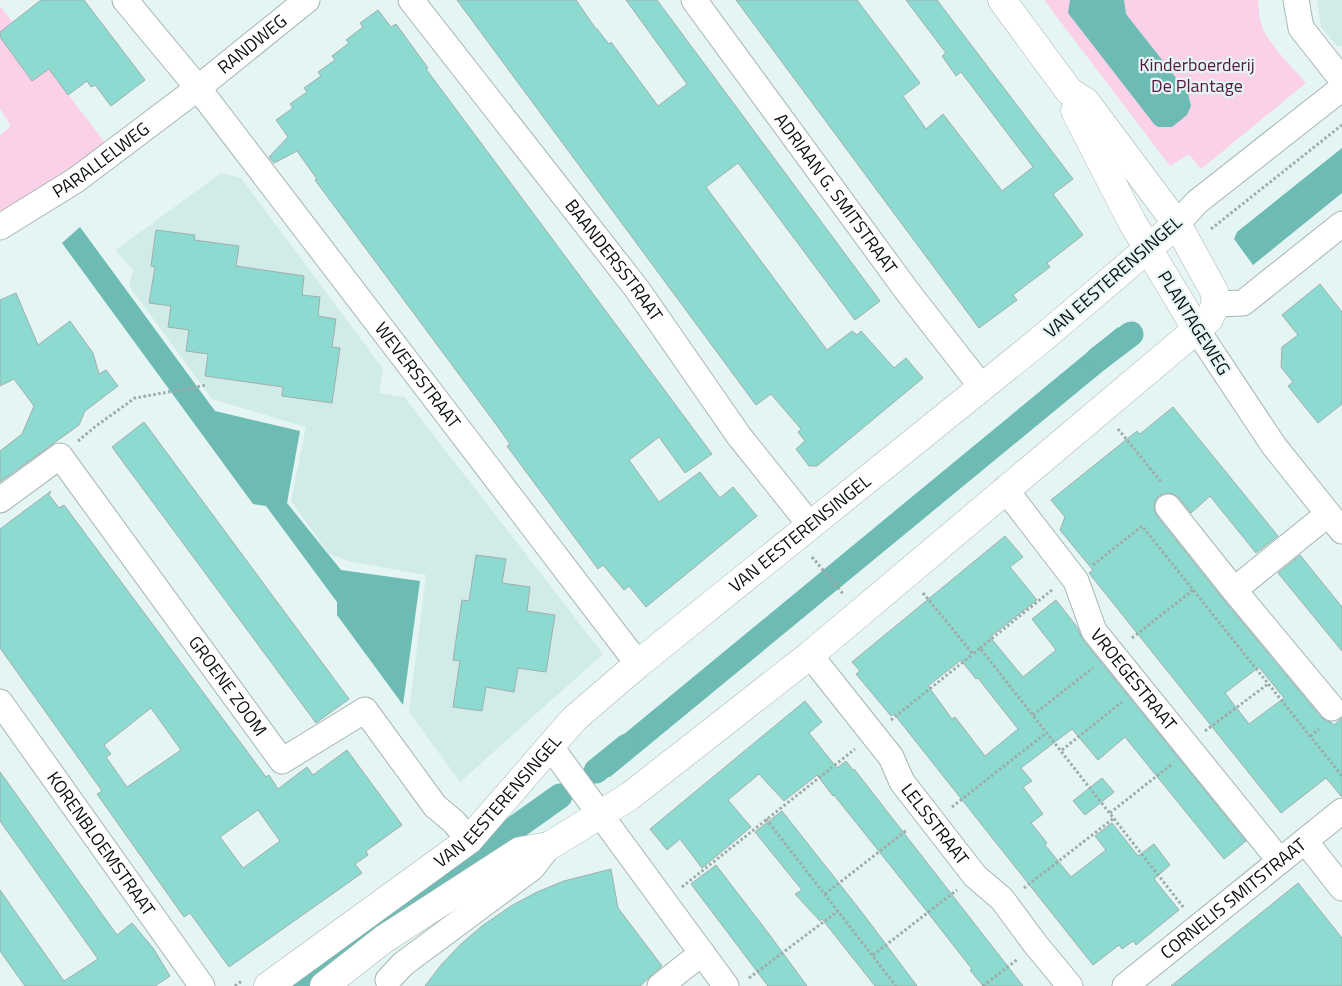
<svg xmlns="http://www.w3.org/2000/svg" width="1342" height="986" viewBox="0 0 1342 986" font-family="'Titillium Web',sans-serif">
	<rect width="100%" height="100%" fill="#e4f5f3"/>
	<path fill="#d1ebe8" d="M1317,0h25v46h-5l-16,-19z
		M221,173l20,5 142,191 -4,24 25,4 199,257 -143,128 -51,-70 17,-137 -74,-13 -23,-8 -38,-53 15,-74 -94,-28 -83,-113 4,-16 -17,-20z"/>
	<path fill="#fbd0e9" d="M1044,0h214c1,9 1,18 4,27 8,19 30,40 44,56l-105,86 -12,-15 -19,12z
		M0,6l106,138 -106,78v-87l11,-9 -11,-17z"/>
	<path fill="#6ebbb3" d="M1070,0h54l2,14 62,79 3,13 -4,9 -15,12h-14l-4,-3 -86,-111z
		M1342,148v45l-89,72 -19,-26 3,-7z
		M80,227l135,184 85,20 -13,72 54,67 79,11 -17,124 -66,-90v-13l-71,-96 -13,-2 -191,-261z
		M1118,327l12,16 1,5 -521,429 -6,-2 -9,-17z
		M509,825l6,10 -117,83 -6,-9z
		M368,926l6,9 -72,51h-18z"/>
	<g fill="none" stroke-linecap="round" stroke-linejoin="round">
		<path stroke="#6ebbb3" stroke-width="25" d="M1098,359l33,-25
			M596,771l31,-25
			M484,850l76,-54
			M292,986l131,-92"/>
	</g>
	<path fill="#8ddad1" stroke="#9fafad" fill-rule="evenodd" d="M41,0h43l61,80 -34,26 -16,-21 -4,2 -4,-6 -19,14 -19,-26 -17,12 -32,-44v-5z
		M457,0h119l20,29h1l12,15 2,-2 47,64 29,-22 -61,-84h31l223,301 -25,19 -117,-157 -32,24 121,163 25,-19 5,4 4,-4 33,37 12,-10 17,20 -106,88h-8l-13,-17 9,-8 -7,-9 3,-3 -30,-35 -15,11z
		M736,0h121l63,83 -17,13 23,33 17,-15 59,77 31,-24 -72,-95 -5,4 -14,-20 4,-3 -40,-53h31l136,179 -20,15 30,41 -36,28 3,4 -37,28 4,5 -38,28z
		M378,10l13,17 5,-3 32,44 -2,1 286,385 -27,19 -26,-36 -30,23 30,42 41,-30 20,26 13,-11 24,29 -111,91 -17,-21 -5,4 -21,-25 -5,4 -91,-123 3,-2 -12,-17 -183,-247 2,-1 -20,-28 -23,12 -5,-6 19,-20 -12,-17 17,-12 -3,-4 17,-12 -3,-4 17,-12 -3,-4 17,-12 -3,-4 17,-13 -3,-3 17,-13 -3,-4z
		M156,230l39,5 -1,5 45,6 -3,20 68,10 -2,19 18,2 -2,19 18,3 -4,28 8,1 -8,55 -50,-7 1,-9 -78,-11 3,-22 -22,-3 3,-21 -21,-3 3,-21 -22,-3 6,-36 -4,-1z
		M1320,284l22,28v92l-24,19 -30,-37 5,-4 -12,-15 1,-20 16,-12 -16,-20z
		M16,293l22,52 32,-24 23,32 6,21 7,-4 12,16 -33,25 -6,14 -79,57v-31l22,-17 12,-28 -20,-27 -14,7v-86z
		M1173,407l105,129 -22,17 -46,-57 -19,17 -12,-15 -6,-4 -8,-1 -6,3 -4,5 -1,9 3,6 66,83 98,118 6,4 4,1 3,3 8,-7v79l-16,-19 -45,35 -192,-240 4,-3 -33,-40 5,-13 -14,-17 86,-69 3,3zM1259,667l25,31 -35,26 -24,-31z
		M144,422l205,277 -33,24 -204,-276z
		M51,491l-2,4 10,13 5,-3 202,272 3,-2 9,14 29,-22 6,8 34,-25 55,75 -36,26 2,4 -13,9 7,9 -133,94 -39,-54 -6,4 -87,-123 5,-3 -102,-143v-119zM151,708l30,42 -54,37 -21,-30 5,-3 -7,-9zM258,810l22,31 -37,27 -23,-31z
		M1005,536l18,21 -13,10 27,33 -47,37 33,40 33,-27 -24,-31 24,-19 21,27 6,13 163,201 -22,18 -99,-122 -27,23 -26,-31 -51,39 11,13 -9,6 20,27 -12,9 16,20 -2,2 26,32 35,-27 -11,-14 17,-13 26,33 16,-12 16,21 -16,14 25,31 -43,35 -3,-4 -11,8 -3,-4 -26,20 -199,-251 -3,2 -35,-42 4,-3 -8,-9zM961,660l15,19 2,-1 40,51 -33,27 -30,-39 -3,2 -24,-33z
		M476,555l30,4 -4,24 28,4 -3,24 28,4 -9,57 -28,-4 -4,24 -28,-5 -4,24 -29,-4 7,-46 -7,-1 9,-60 7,1z
		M1300,555l42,52v44l-64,-78z
		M805,701l17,21 -13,11 28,35 9,-7 7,9 1,-1 169,217h-40l-13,-16 2,-1 -47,-60 -91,-114 -1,1 -16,-21 -33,26 -25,-27 -31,26 23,27 -49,41 -22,-29 -13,11 -17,-21z
		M0,772l117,163 15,-12 21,25 17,28 -15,10h-130l-25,-35v-61l64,91 34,-22 -98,-138z
		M1102,778l12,14 -29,23 -12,-14z
		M782,811l82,104 53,71h-42l-53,-67 -2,2 -25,-27 7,-4 -47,-58z
		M716,865l53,69 38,52h-39l-77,-102z
		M611,869l7,39 44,58 -22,20h-215l16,-21 20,-21 21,-18 29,-20 26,-14 27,-11z
		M1298,883l44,55v48h-171z"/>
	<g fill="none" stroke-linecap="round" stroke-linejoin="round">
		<g stroke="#a5b6b4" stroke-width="27">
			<g id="street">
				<path id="s1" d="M125,0l73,88 440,576"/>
				<path id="s2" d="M411,0l226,289 102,147 72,90"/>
				<path id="s3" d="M694,0l213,291 74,95"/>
				<path d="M1296,0l5,28 41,52"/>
				<path d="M1177,224l20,-22 145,-114"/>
				<path id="s4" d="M0,227l76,-47 122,-92 109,-88"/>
				<path d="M1216,304l27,-1 99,-79"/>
				<path d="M1197,330l77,116 68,85"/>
				<path id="s5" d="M1005,489l71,92 18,50 186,230"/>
				<path id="s6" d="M0,500l60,-44 222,305 83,-51 70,96 19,16 15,18"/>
				<path d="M1168,507l66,83 98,118"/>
				<path d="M1234,590l94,-76"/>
				<path id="s7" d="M810,655l81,102 11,25 73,94 27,23 34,46 34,41"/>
				<path id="s8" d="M0,702l202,284"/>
				<path d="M550,746l176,240"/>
				<path d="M1305,841l37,47"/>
				<path d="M388,980l15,-16 129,-96 17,-22"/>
				<path d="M660,986l42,-33"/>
				<path id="s9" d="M1125,986l217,-175"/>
			</g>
		</g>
		<g stroke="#a5b6b4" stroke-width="29">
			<g id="secondary">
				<path d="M1075,111l57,111 65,108"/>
				<path id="s10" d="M268,986l201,-146 105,-121 64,-55 400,-322 139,-118"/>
				<path d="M324,986l60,-47 136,-88 29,-5 81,-50 180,-141 399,-336 7,-15 -2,-13 -37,-67 -91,-122 -17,-11 -67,-91"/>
			</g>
		</g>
		<path stroke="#9eaba9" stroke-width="3" stroke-dasharray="2.5 2.5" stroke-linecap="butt" d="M1211,229l131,-104
			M1118,429l44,54
			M78,441l18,-15 39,-28 72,-13
			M812,557l32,38
			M1093,565l49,-39 200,250
			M923,593l50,61 7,-6 204,260
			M1132,638l61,-48
			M980,648l72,-58
			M1033,715l60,-47
			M891,720l82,-66
			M1205,731l63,-47
			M1310,736l9,-7
			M1062,750l60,-48
			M952,807l94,-74
			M1110,813l62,-49
			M766,819l130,167
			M682,887l173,-138
			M1024,888l90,-70
			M825,894l82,-64
			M873,955l84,-65
			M749,978l89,-67
			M235,986l8,-6
			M983,986l35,-27"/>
		<use href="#street" stroke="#fff" stroke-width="25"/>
		<use href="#secondary" stroke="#fff" stroke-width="28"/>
	</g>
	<g text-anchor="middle" stroke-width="4.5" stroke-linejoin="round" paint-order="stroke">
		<g font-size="18" fill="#090e0e" stroke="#e4f5f3">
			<text dy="6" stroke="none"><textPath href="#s4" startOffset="312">RANDWEG</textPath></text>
			<text dy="6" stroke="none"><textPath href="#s4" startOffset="121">PARALLELWEG</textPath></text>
			<text dy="6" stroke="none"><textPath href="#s3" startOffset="240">ADRIAAN G. SMITSTRAAT</textPath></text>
			<text dy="6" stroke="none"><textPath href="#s2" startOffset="330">BAANDERSSTRAAT</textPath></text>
			<text transform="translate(1113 277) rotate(-41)" y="6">VAN EESTERENSINGEL</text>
			<text transform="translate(1194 323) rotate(58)" y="6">PLANTAGEWEG</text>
			<text dy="6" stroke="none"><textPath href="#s1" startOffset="476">WEVERSSTRAAT</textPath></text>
			<text dy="6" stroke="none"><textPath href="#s10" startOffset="701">VAN EESTERENSINGEL</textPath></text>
			<text dy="6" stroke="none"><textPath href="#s5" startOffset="232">VROEGESTRAAT</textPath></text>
			<text dy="6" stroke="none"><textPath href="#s6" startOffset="359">GROENE ZOOM</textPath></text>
			<text dy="6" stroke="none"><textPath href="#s10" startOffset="296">VAN EESTERENSINGEL</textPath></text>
			<text dy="6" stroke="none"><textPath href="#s7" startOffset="211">LELSSTRAAT</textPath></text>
			<text dy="6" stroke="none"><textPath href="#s8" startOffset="174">KORENBLOEMSTRAAT</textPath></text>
			<text dy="6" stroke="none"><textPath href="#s9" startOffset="139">CORNELIS SMITSTRAAT</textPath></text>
		</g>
		<g font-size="18" fill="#561743" stroke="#e4f5f3">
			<text x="1197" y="71">Kinderboerderij<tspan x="1197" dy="21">De Plantage</tspan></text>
		</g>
	</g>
</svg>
